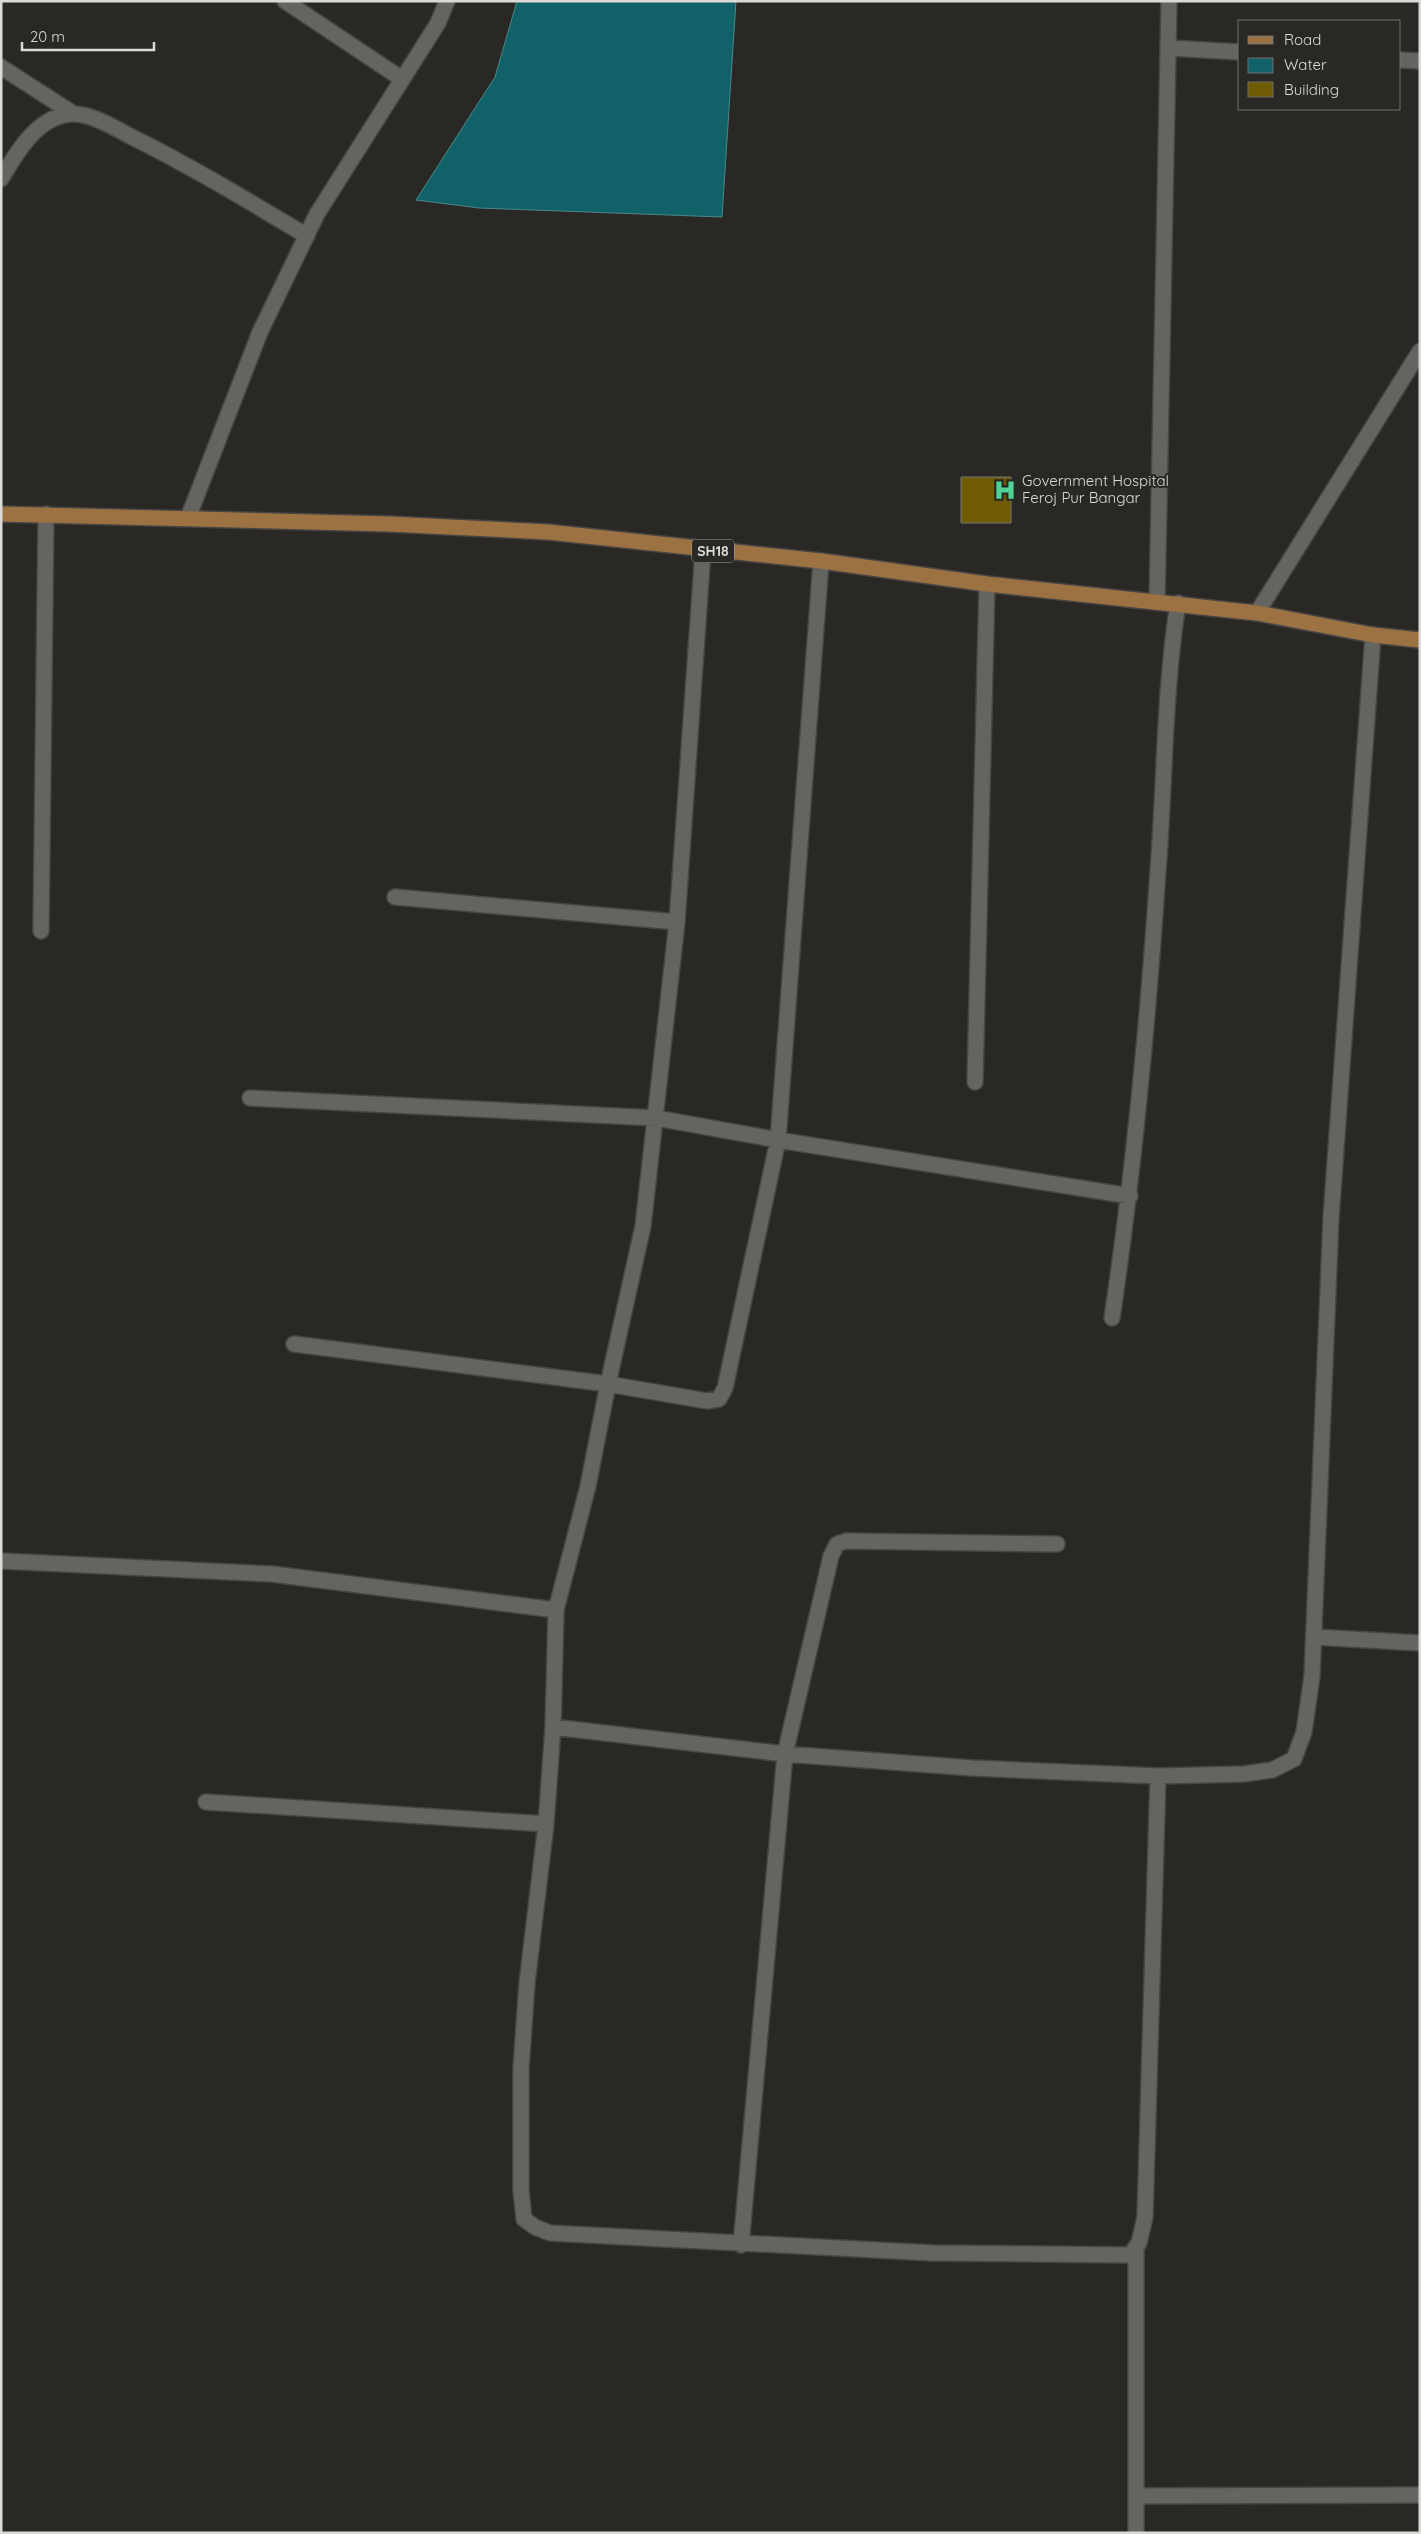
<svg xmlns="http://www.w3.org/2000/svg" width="1421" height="2534" viewBox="0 0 1421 2534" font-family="Quicksand,sans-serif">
	<rect width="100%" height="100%" fill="#292825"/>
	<path fill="#116268" stroke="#4e868a" d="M517,1h219l-14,216 -243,-9 -63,-8 79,-123z"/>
	<path fill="#6e5b02" stroke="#787774" d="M961,477h50v46h-50z"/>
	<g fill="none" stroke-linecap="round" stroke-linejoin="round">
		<g stroke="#464543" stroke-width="18">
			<path id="minor" d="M285,1l117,78
				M1169,48l71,4
				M1400,60l20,1
				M1,67l73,47
				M1,179c15,-26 38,-66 74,-65 20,1 41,15 59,24 60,30 116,64 173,98
				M188,518l72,-186 57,-118 121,-191 9,-22
				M703,550l-26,372 -34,304 -35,158 -20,102 -32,124 -3,117 -7,97 -19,159 -6,85v123l3,28 11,8 15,6 383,20 197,2 9,-12 6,-26 13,-441
				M1157,602l12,-601
				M1257,613l163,-262
				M395,897l282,25
				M41,931l5,-417
				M975,1082l12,-498
				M250,1098l406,20 122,22 352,56
				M1112,1318c22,-148 36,-298 46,-447 7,-89 6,-179 20,-268
				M294,1344l314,40 99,17 12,-2 6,-11 53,-248 43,-579
				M1,1561l271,13 284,36
				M1314,1637l106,6
				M553,1727l232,27 187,14 186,8 86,-2 28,-4 22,-11 10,-27 8,-56 19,-458 42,-583
				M206,1802l340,22
				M741,2245l44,-491 46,-198 6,-12 9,-3 211,3
				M1136,2249v284
				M1136,2496l284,-1"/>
		</g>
		<g stroke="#464543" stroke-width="18">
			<path id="major" d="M1,514l388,10 159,8 273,29 166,23 270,29 116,22 47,5"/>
		</g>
		<use href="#minor" stroke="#646460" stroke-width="15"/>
		<use href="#major" stroke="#9d7243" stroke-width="15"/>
	</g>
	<defs>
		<g id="hospital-bare" transform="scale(1.725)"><path d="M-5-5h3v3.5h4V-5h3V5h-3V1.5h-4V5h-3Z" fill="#51d398" stroke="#292825" stroke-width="2.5" paint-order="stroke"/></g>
	</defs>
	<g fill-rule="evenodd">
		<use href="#hospital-bare" x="1005" y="490"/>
	</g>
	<g text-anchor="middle" stroke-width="4" stroke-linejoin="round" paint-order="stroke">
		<rect fill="#292825" stroke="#a6a5a3" stroke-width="1" x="692" y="539.5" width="42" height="23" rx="4"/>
		<g font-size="14" font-weight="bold" fill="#dbdad9">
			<text x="713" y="556">SH18</text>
		</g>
		<g font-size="15" fill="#dbdad9" stroke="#292825" text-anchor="start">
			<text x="1022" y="486">Government Hospital<tspan x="1022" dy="17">Feroj Pur Bangar</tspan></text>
		</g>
	</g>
	<rect width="1421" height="2534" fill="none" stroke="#dbdad9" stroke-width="5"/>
	<rect x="1238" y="20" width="162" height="90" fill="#292825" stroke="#706f6d"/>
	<rect x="1248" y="36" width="25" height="8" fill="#9d7243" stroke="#706f6d"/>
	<text x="1284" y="45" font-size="15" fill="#dbdad9">Road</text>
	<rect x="1248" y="58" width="25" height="15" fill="#116268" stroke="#706f6d"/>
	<text x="1284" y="70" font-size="15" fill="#dbdad9">Water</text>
	<rect x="1248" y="82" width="25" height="15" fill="#6e5b02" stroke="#706f6d"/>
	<text x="1284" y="95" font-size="15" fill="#dbdad9">Building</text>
	<path d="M22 42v8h132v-8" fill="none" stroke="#dbdad9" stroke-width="2.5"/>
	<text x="30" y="42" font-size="15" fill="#dbdad9" stroke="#292825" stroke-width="4" paint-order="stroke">20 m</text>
</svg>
